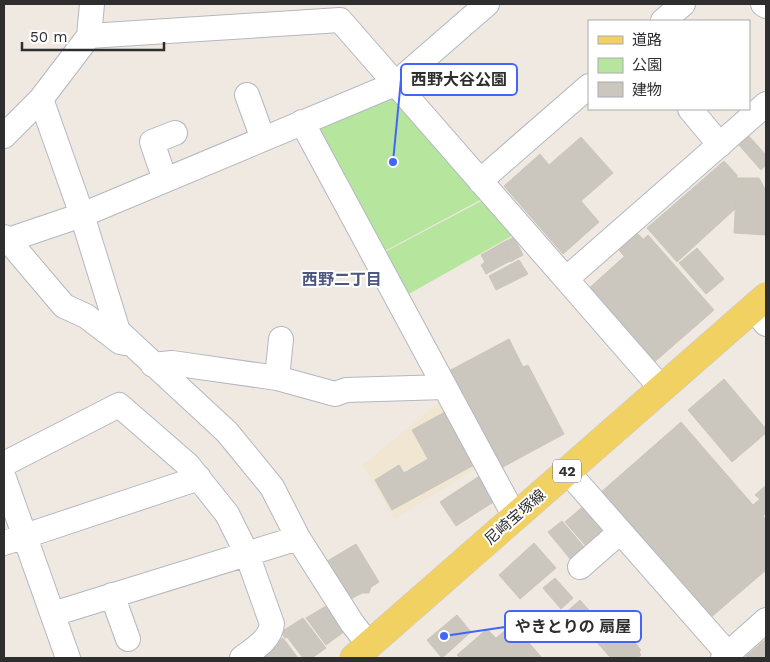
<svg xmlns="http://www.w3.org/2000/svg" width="770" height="662" viewBox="0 0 770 662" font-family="'Work Sans','Noto Sans JP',sans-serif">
	<rect width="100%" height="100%" fill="#efe9e1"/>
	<path fill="#f0e6d1" d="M443,399l36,67 -84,53 -32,-54z"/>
	<path fill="#b6e59e" d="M388,95l9,1 89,101 -103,55 -71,-124z
		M487,198l30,35 -110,62 -24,-42z"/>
	<path fill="#cbc7bf" stroke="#cbc5ba" d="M748,135l18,20v10l-5,5 -23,-26z
		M581,137l32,36 -32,28 18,21 -36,32 -59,-68 36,-32 9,11z
		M724,161l13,14 -2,34 -58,53 -30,-34z
		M737,178h22l7,13v44l-32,-2z
		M635,231l8,8 -19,17 -7,-8z
		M648,235l66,75 -63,55 -65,-74z
		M514,237l9,18 -13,7 -3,-8 3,-1 -6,-11z
		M504,242l6,11 -3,1 3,7 -24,13 -5,-9 4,-3 -4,-7z
		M697,248l27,31 -18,15 -27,-31z
		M519,260l9,14 -32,16 -7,-14z
		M509,339l14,28 5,-2 36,69 -63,34 -52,-97z
		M724,379l42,50v4l-34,29 -44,-52z
		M445,412l29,53 -82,45 -17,-30 24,-15 5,8 24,-14 -16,-29z
		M681,422l72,83 7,-6 -5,-4 11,-10v28l-3,3 3,4v50l-57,49 -109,-126z
		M481,475l14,26 -39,25 -16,-24z
		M586,504l20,23 -21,18 -20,-23z
		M562,521l23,27 -14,12 -23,-28z
		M534,543l22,25 -36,31 -21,-24z
		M356,544l23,38 -8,5 -2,6h-7l-15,8 -23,-38z
		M555,578l18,20 -12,11 -18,-21z
		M580,600l14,16 -16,15 -14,-17z
		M326,606l2,3 2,-2 15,24 -19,14 -20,-27z
		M605,614l3,3 3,-3 30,36 -2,2 2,3 -4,3h-26l-24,-27z
		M457,615l14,17 -29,26 -15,-18z
		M303,618l23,30 -14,10h-9l-16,-21 -2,1 -4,-6z
		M513,624l29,34h-82l-3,-3 30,-26 9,9z
		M283,638l15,20h-40l17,-14z
		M766,639v19h-18l-2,-2z"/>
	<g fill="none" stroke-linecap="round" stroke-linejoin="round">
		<g stroke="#b4b7c1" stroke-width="26">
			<path id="minor" d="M763,4l3,2
				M663,21l20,-17
				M89,36l3,-32
				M247,95l16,44
				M41,99l41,116 36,116 109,101 45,55 26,51 54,85 17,22
				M690,109l30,36
				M302,122l213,395
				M4,136l37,-37 48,-63 251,-16 322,369
				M165,180l-13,-38 23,-9
				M480,181l109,-95
				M4,237l4,3 74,-25 313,-131 92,-80
				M8,240l56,66 22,10 34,26 5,1
				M566,279l200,-175
				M753,308l13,16
				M153,365l19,-2 105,15 58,16 11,-4 99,-3
				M277,378l4,-39
				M4,464l115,-59 69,60 39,49 20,40 25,70c-2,16 -18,25 -30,34
				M567,471l161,183 -5,4
				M4,478l64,180
				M4,543l195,-65
				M580,567l40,-35
				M112,595l16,44
				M53,614l245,-76
				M731,658l-3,-4 38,-34"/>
		</g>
		<g stroke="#c9c9c9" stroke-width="29">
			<path id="major" d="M354,658l412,-361"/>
		</g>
		<use href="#minor" stroke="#fff" stroke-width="24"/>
		<use href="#major" stroke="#f2d163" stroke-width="28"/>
	</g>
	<g text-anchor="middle" stroke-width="4" stroke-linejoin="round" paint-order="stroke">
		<rect fill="#fff" stroke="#6d6d6d" stroke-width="1" x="553" y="459.5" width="28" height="23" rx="4"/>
		<g font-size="14" font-weight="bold" fill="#2e2e2e">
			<text x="567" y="476">42</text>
		</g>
		<g font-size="15" fill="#2e2e2e" stroke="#fff">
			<text transform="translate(515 517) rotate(-41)" y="5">尼崎宝塚線</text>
		</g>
		<g font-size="16" font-weight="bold" fill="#4d5680" stroke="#fff">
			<text x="342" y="285">西野二丁目</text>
		</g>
	</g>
	<path fill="none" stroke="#4264fb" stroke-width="2" d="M393 162L401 79M444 636L505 627"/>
	<g fill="#4264fb" stroke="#fff" stroke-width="2">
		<circle cx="393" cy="162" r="5"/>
		<circle cx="444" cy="636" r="5"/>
	</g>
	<g fill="#fff" stroke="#4264fb" stroke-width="2">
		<rect x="401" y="64" width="116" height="31" rx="5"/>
		<rect x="505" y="611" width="136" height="31" rx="5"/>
	</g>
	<g font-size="16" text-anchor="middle" font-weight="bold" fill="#2e2e2e">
		<text x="459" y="85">西野大谷公園</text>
		<text x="573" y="632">やきとりの 扇屋</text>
	</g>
	<rect width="770" height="662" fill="none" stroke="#2e2e2e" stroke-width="10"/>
	<rect x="588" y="20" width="162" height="90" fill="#ffffff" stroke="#ababab"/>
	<rect x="598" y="36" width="25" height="8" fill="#f2d163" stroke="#ababab"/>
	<text x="632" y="45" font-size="15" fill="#2e2e2e">道路</text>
	<rect x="598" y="58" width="25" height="15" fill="#b6e59e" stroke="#ababab"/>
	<text x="632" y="70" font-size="15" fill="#2e2e2e">公園</text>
	<rect x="598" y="82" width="25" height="15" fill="#cbc7bf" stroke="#ababab"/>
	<text x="632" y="95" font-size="15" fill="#2e2e2e">建物</text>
	<path d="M22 42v8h142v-8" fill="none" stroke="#2e2e2e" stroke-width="2.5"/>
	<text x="30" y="42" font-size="15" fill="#2e2e2e" stroke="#ffffff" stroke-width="4" paint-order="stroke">50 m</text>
</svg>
